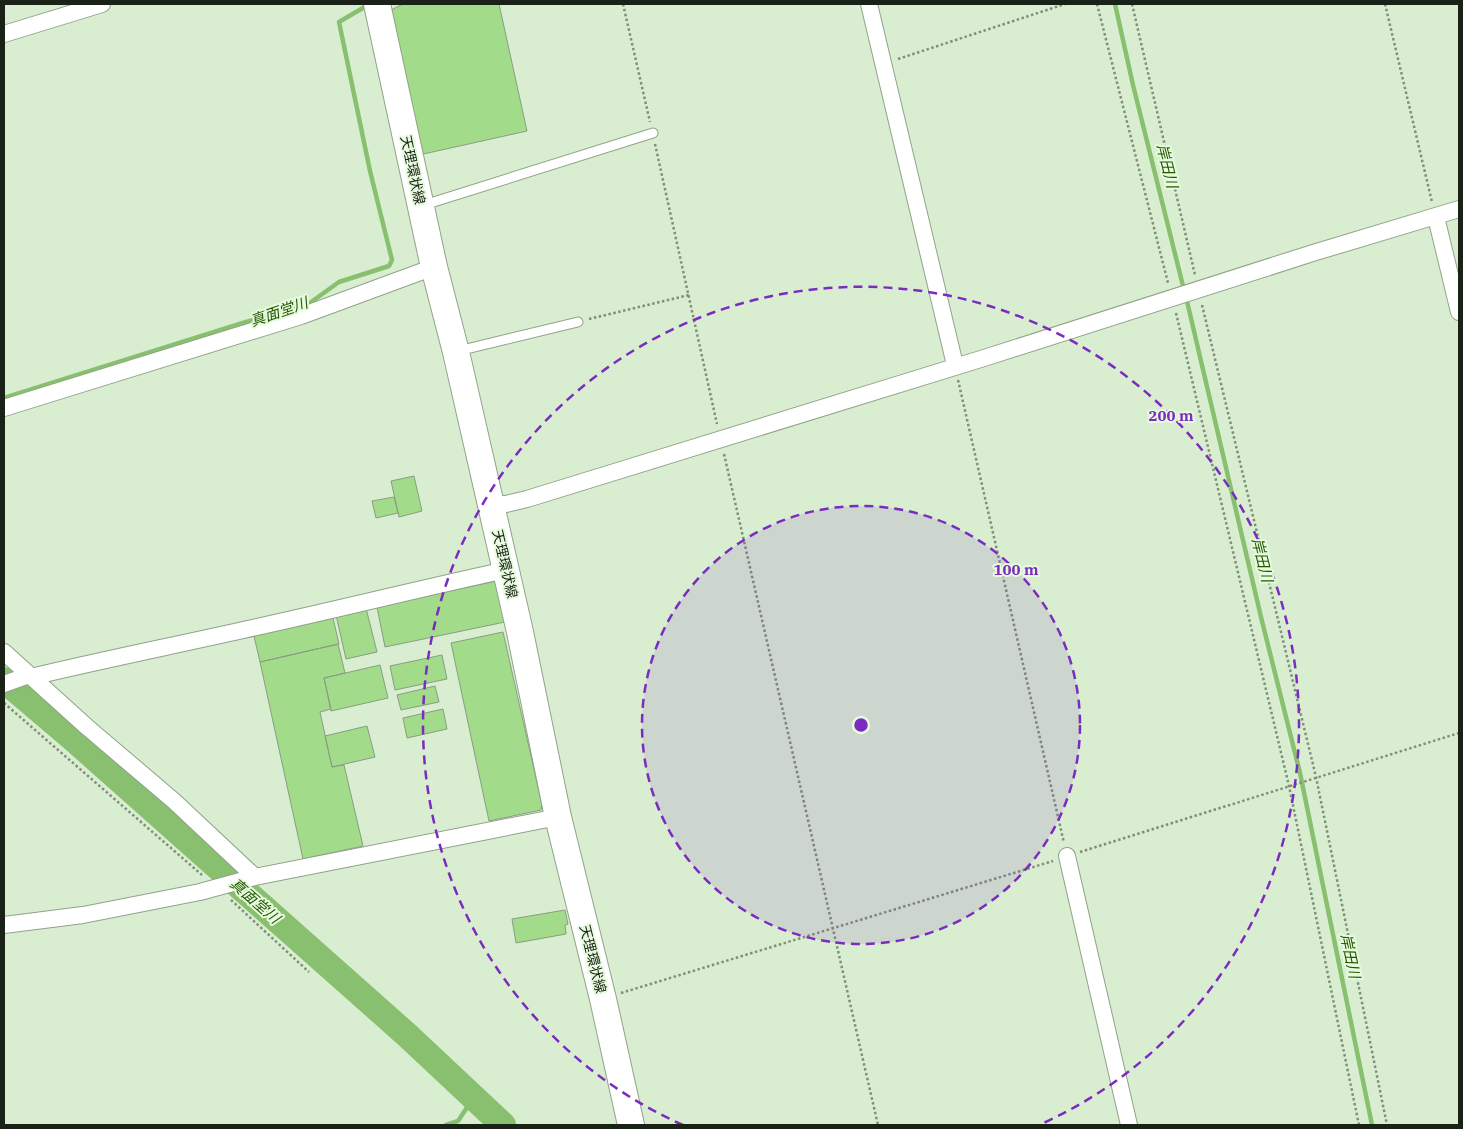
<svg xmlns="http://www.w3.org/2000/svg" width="1463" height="1129" viewBox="0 0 1463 1129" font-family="'IBM Plex Serif','Noto Sans JP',serif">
	<rect width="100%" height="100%" fill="#d9eed1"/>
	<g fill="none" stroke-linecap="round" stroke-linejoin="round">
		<path stroke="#88c070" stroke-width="4.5" d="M1115,4l18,81 51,205
			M1186,297l75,320 39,156 72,352
			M4,398l242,-76 61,-17 32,-23 50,-16 3,-6 -22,-89 -31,-149 29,-17
			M446,1125l12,-4 16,-24"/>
		<path stroke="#88c070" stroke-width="26" d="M4,680l66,56 337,299 96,90"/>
	</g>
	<path fill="#a2db8a" stroke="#899d82" d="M403,4h96l28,127 -108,24 -32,-143z
		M414,476l8,35 -23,6 -8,-36z
		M394,497l4,16 -22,5 -4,-17z
		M496,581l9,41 -120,25 -8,-40z
		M366,608l11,44 -31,7 -10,-44z
		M333,618l6,26 -79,18 -6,-26z
		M503,632l39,173 -1,5 -52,11 -38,-178z
		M338,644l7,29 -21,5 7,31 -11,3 12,55 12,-2 19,81 -60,13 -43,-197z
		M442,655l5,24 -52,11 -5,-24z
		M380,665l8,33 -57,13 -7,-33z
		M435,686l4,16 -38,8 -4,-15z
		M443,709l4,20 -40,9 -4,-20z
		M367,726l8,31 -43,10 -7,-31z
		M565,910l3,14 -3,1 1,9 -50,9 -4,-24z"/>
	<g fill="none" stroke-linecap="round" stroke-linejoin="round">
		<g stroke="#90a388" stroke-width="11">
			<path id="lane" d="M424,205l229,-72
				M458,351l120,-29"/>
		</g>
		<g stroke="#90a388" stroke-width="18">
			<path id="street" d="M869,4l86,361
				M4,34l98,-30
				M1436,217l23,95
				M4,408l297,-92 133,-49
				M492,504h14l21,-5 457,-141 332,-106 143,-43
				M4,652l83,75 87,74 81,76
				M31,677c71,-17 141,-31 212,-47 88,-19 175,-41 263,-60
				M4,684l25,-9
				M1067,856l62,269
				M4,925l79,-10 117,-23 55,-15 303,-60"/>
		</g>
		<g stroke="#90a388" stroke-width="28">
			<path id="primary" d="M377,4l57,263 22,85 64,280 38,185 45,182 28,126"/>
		</g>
		<path stroke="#808e7a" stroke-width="2.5" stroke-dasharray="2.5 2.5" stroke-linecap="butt" d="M623,4l27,118
			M1097,4l71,279
			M1132,4l63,271
			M1385,4l47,198
			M898,59l167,-55
			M655,144l62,280
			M1202,305l114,472 71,348
			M1176,313l113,473 70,339
			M589,319l100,-24
			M958,380l106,463
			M724,454l154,671
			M4,703l198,172
			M1080,852l379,-119
			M231,900l78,72
			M621,993l432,-132"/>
		<use href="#lane" stroke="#fff" stroke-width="9"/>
		<use href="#street" stroke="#fff" stroke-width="16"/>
		<use href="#primary" stroke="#fff" stroke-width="26"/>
	</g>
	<circle cx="861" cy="725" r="219" fill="#7b2cbf" fill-opacity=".12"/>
	<g fill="none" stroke="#7b2cbf" stroke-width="2.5" stroke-dasharray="9 6">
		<circle cx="861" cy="725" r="219"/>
		<path d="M683 1125A438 438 0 1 1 1039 1125"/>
	</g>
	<g text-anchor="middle" stroke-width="4" stroke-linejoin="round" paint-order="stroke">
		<g font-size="14" fill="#1a2117" stroke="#e6fbde">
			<text transform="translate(413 170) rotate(78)" y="5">天理環状線</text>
			<text transform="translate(505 564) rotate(77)" y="5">天理環状線</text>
			<text transform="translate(593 959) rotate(76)" y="5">天理環状線</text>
		</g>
		<g font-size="15" font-style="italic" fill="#245700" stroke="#e6fbde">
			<text transform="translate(1167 166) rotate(76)" y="5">岸田川</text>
			<text transform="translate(279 312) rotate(-19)" y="5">真面堂川</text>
			<text transform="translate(1262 560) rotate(76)" y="5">岸田川</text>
			<text transform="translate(255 901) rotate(41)" y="5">真面堂川</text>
			<text transform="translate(1350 956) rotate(78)" y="5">岸田川</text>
		</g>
	</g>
	<circle cx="861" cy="725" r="8" fill="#7b2cbf" stroke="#e6fbde" stroke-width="2.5"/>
	<g font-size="15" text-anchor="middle" font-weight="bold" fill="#7b2cbf" stroke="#e6fbde" stroke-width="4" stroke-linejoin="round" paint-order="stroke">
		<text x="1171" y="421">200 m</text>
		<text x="1016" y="575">100 m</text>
	</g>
	<rect width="1463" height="1129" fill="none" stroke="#1a2117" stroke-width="10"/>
</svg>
